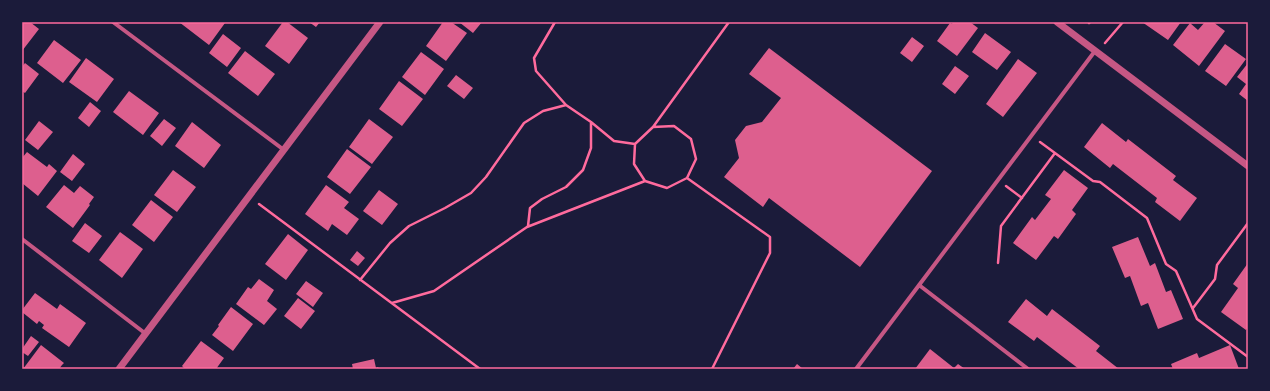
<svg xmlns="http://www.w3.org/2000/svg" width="1270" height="391" viewBox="0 0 1270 391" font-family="'Work Sans',sans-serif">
	<rect width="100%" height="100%" fill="#1b1b3a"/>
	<path fill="#dd5f8e" d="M22,22h8l9,7 -17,22z
		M179,22h45l1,1 -16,22z
		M283,22h4l21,16 -19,26 -24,-18z
		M309,22h11l-4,5z
		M443,22h8l16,11 -21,28 -20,-15z
		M459,22h23l-9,11z
		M953,22h17l8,6 -21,28 -20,-15 13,-18 2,1z
		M1142,22h39l-13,18z
		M1205,22h8l12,9 -26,35 -26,-21 17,-22 8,7z
		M985,33l26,19 -14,18 -25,-18z
		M223,34l18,14 -14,19 -18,-14z
		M912,37l12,9 -12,16 -12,-9z
		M54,40l27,20 -18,23 -26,-20z
		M1225,44l21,15 -20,27 -21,-15z
		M769,48l163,123 -72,96 -91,-69 -6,9 -39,-30 15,-19 -4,-18 11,-14 16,-4 19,-24 -32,-24z
		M245,51l30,23 -17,22 -30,-23z
		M421,52l23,17 -19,26 -23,-18z
		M86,58l28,21 -17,23 -28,-20z
		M1018,59l19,14 -34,44 -17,-13z
		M25,63l14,11 -14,19 -3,-2v-24z
		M1248,63v38l-9,-7 7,-10 -9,-7z
		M955,66l14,10 -14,18 -13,-10z
		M456,75l17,13 -9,11 -17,-13z
		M399,81l24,18 -21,27 -23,-17z
		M129,91l30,22 -16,22 -30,-23z
		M90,102l11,9 -12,16 -11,-9z
		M164,119l12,9 -14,18 -12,-10z
		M369,119l24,18 -21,27 -23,-17z
		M39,121l14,11 -15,18 -13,-10z
		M192,122l29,23 -17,23 -29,-22z
		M1102,123l24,19 2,-3 48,37 -3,4 24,18 -17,23 -25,-19 2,-4 -44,-34 -3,4 -26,-21z
		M347,149l24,18 -21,27 -23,-17z
		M27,152l20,15 2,-3 8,7 -19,25 -16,-13v-25z
		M73,154l12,10 -13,17 -12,-9z
		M173,170l23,17 -19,25 -23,-17z
		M1064,170l24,18 -16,22 4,4 -18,25 -4,-3 -18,24 -23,-17 19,-26 3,3 16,-21 -6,-4z
		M64,185l10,8 6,-7 14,11 -5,7 1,1 -17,23 -27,-21z
		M326,185l23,17 -5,6 15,11 -12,16 -15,-11 -4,7 -23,-17z
		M379,190l19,14 -16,21 -19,-14z
		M151,200l22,17 -19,25 -22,-17z
		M85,223l17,13 -13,17 -17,-12z
		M120,232l23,17 -21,29 -23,-18z
		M288,234l20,16 -22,30 -21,-16z
		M1138,237l12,29 5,-3 11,29 5,-2 12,29 -25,10 -10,-26 -7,3 -11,-30 -5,2 -13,-31z
		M357,251l8,7 -7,8 -8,-6z
		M1248,263v64l-2,3 -25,-18 17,-24 -5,-4z
		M259,279l15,11 -7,11 10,8 -13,16 -28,-21 12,-17 3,2z
		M306,281l17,12 -10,14 -17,-13z
		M35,293l22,16 3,-5 26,19 -17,24 -27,-19 2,-3 -5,-4 -2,3 -15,-12v-2z
		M298,298l17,13 -14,18 -17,-13z
		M1026,299l21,17 5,-7 48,37 -4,5 23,18h-40l-42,-32 -3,4 -26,-19z
		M231,307l22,17 -20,27 -21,-16 7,-9 -1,-1z
		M31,336l8,6 -11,14 -6,-4v-3z
		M201,341l23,17 -8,11h-31l-3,-3z
		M41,345l23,18 -2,2 -3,4h-36z
		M1230,345l9,24h-66l-2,-5 26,-11 2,5z
		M930,349l24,19 4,-4 7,5h-50z
		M374,359l2,9 2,-1 1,2h-26l-1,-5z
		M797,364l6,5h-10z"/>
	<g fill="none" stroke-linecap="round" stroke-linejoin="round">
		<path stroke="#ff6b9d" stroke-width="2.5" d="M555,22l-21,36 2,13 30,34 25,17 23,19 21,3
			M1089,23l1,-1
			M1105,43l18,-21
			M674,126l17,13 5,20 -9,19 -20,10 -22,-7 -11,-17 1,-20 18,-17z
			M653,127l76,-105
			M1040,142l53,39 7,1 47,36 19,46 10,7 21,48 51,38
			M687,178l83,59v16l-58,116
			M1006,186l16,12
			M259,204l221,165
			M528,226l2,-18 12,-9 24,-12 17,-17 8,-22v-25
			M998,263l3,-37 54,-73
			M360,280l30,-37 19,-17 36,-18 26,-15 15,-16 38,-54 19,-12 23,-6
			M392,303l42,-12 93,-64 118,-46
			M1193,308l22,-29 2,-14 31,-42"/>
		<path stroke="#c65784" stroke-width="4" d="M113,22l171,128
			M22,239l124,95
			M919,285l109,84
			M856,369l239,-318"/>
		<path stroke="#c65784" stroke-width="7" d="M1057,22l191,144
			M119,369l261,-347"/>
	</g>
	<rect width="1270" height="391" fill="none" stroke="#1b1b3a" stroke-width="46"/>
	<rect x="23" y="23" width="1224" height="345" fill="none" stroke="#ff6b9d" stroke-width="1.5"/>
</svg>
